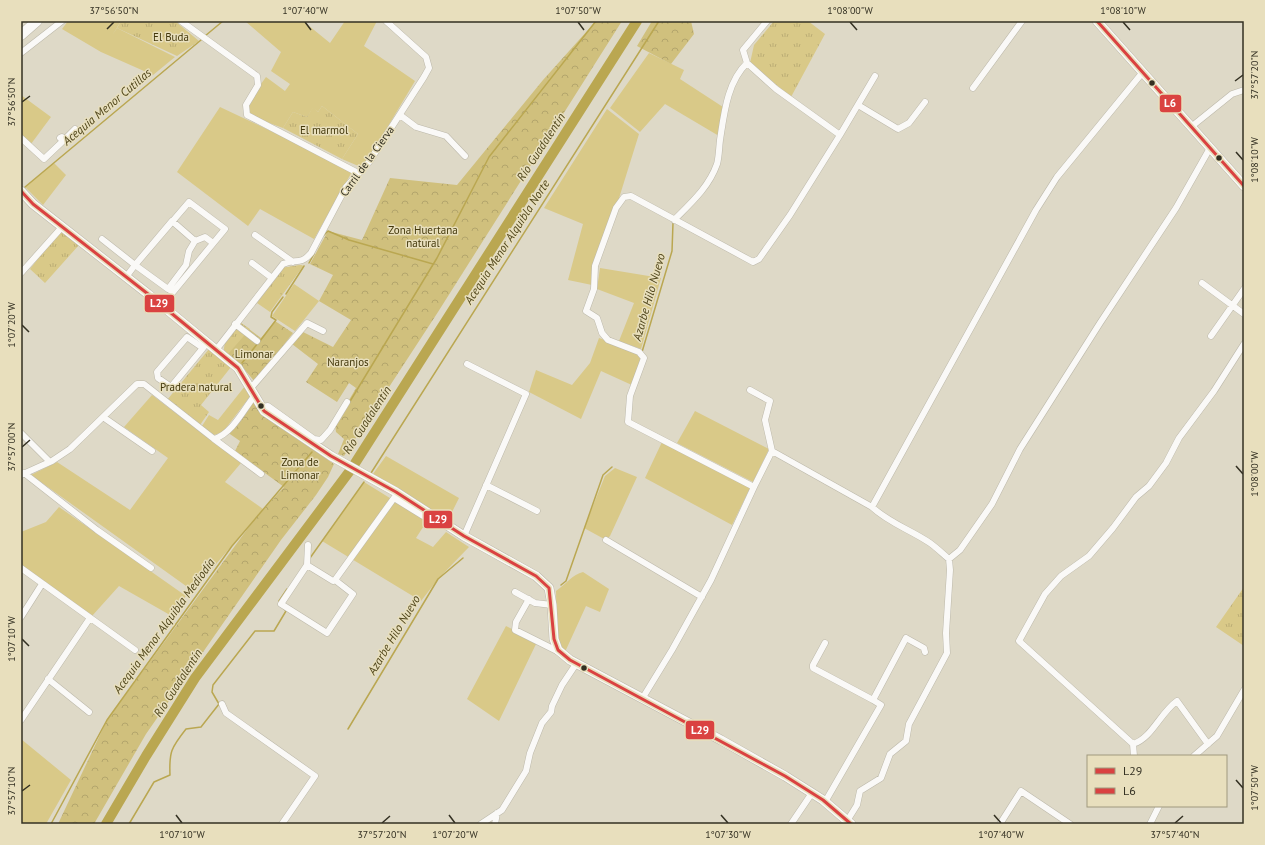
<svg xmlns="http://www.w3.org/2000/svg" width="1265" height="845" viewBox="0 0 1265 845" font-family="'PT Sans',sans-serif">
	<defs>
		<pattern id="forest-crowns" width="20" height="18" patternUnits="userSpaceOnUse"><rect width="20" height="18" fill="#d0c07d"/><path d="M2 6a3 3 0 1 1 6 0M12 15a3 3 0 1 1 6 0" fill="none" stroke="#b3a56c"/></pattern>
		<pattern id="park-tufts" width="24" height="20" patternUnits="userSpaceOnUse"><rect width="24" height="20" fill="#d9c988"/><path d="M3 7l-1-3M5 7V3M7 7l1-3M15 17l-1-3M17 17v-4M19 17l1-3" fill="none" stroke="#bbad75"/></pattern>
	</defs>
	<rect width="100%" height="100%" fill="#ded9c7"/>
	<path fill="#d9c988" d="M68,21h53l-8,13 4,-6 58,29 -22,18 -52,-23 -39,-23z
		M245,21h58l27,22 15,-22h32l-13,25 51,35 -52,87 -21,-9 16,-25 -36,-28 -4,6 -5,-4 -6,9 -14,-5 -10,16 -36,-13 1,-13 18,-25 19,14 5,-7 -19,-13 10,-19z
		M649,53l35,17 -4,9 43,28 -4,29 -54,-32 -25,28 -30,-24z
		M21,95l30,22 -20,27 -10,-8z
		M220,107l133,63 -39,69 -54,-30 -12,17 -71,-54z
		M607,109l32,25 -47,151 -24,-5 15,-56 -39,-16z
		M54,163l12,12 -23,30 -18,-18z
		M301,265l2,1 -33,46 -13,-9 25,-35z
		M600,268l61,10 -20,71 -22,-8 15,-38 -37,-14z
		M294,284l25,17 -24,30 -23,-15z
		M599,338l40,14 5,6 -10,28 -33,-15 -20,48 -52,-27 7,-22 36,15 18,-22z
		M245,386l6,9 -28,37 -9,3 -12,-9 7,-11 9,5z
		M152,395l89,68 -16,19 38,27 -70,82 -162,-116 26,-13 73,48 38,-52 -44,-31z
		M695,411l74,38 -16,33 -76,-39z
		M662,442l88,46 -18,37 -87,-47z
		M386,456l73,42 -11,22 -75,-46z
		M615,468l22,9 -27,59 -4,4 -22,-12 21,-52z
		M364,482l63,39 -11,17 17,9 13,-15 23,15 -31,32 -17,22 -99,-60z
		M59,507l127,89 -16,19 -51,-29 -27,30 -71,-50v-34l25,-10z
		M583,572l26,17 -9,23 -14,-6 -21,46c-13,-19 -8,-39 -9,-61 9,-6 17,-17 27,-19z
		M506,626l31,16 -38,79 -32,-22z
		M21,739l50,41 -25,44h-25z"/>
	<path fill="url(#forest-crowns)" d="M596,21h26l-184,291 -94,144 -6,-2 6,-15 -8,-7 -1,-8 21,-36 -7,-5 -12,19 -31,-20 12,-18 -26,-20 7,-14 34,17 18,-27 -32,-19 14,-26 -23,-11 18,-33 34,9 28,-62 67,7 86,-105z
		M652,21h39l3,13 -23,30 -34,-18z
		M275,321l18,12 -38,49 -16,-19 -15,-13 1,-6 16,-21 20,15z
		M254,402l10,13 70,49 -6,13 -12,18 -35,45 -135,194 -52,90h-36l49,-104 147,-200 30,-33 -49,-36 5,-10 -13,-9z"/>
	<path fill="url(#park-tufts)" d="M121,21h54l24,20 -22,15 -60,-28z
		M774,21h34l17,13 -34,63 -41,-34 4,-18z
		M322,106l36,28 -16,25 -59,-31 10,-16 14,5 6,-10 5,5z
		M61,229l18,16 -34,38 -15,-14z
		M301,265l2,1 -21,29 -13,-8 13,-19z
		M241,323l9,6 -22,25 -4,-4 1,-6z
		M209,349l22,18 -30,38 8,7 -9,13 -33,-25z
		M1244,587v59l-28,-19z"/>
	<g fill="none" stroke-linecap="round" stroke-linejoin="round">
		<path stroke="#baa751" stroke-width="1.5" d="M205,36l18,-15
			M25,187l176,-147
			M324,235l4,-4 21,9 84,24
			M309,263l5,-9
			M286,294l18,-28
			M260,341l16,-21 -5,-3 1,-5 11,-15
			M642,352l30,-101 1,-28
			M242,363l16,-20
			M349,403l88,-145 52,-101 107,-136
			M371,473l288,-452
			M310,558l54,-76
			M561,585l5,-4 37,-106 9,-8
			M280,603l-1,-2 8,-12
			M348,729l90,-150 25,-21
			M51,824l56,-104 125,-174 80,-94
			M129,824l25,-42 16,-7c-1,-23 1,-27 16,-46l15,-2 18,-23 -7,-12 1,-7 42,-54h19l12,-20 -2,-2"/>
		<path stroke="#baa751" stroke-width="10" d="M106,824l40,-68 49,-78 157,-210 285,-447"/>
		<g stroke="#bcb8aa" stroke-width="7">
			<path id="minor" d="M181,21l76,55 1,9 -12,20 1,10 111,58
				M767,21l-24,29 4,13 29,26 64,46 35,-59
				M21,53l41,-32
				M973,88l49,-67
				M858,105l40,24 11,-6 16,-21
				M400,115l16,12 30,9 19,20
				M1191,127l41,-33 12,-4
				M840,135l-50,80 -31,44 -6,3 -122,-66 -7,1 -8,11 -21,58 -1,23 -8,22 11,7 5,15 6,7 31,12 5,6 -14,38 -2,26 126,65 18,-36 100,56 164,-297 21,-33 86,-105
				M21,138l23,21 19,-18 -3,-3 2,-1 3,2 10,-10
				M674,220c17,-17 35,-33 43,-56 2,-7 2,-16 3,-24 4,-25 7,-58 27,-77
				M255,235l38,27
				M102,239l33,26 37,-44 23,20 -6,10 -3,14 -18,24 -33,-24 54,-63 36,27 -52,63 -5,-3
				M195,241l10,-4 8,6
				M252,263l20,15
				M21,273l41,-46
				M126,277l9,-12
				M1202,283l42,31
				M235,324l22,17
				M1211,336l33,-47
				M203,348l-16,-11 -30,35 1,6 13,9 32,-39 4,-5
				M216,350l67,-86c12,-6 17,2 28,-11l35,-66 23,-25 55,-85 5,-9 -3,-11 -40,-36
				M251,388l56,-65 16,8
				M750,390l20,11 -5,19 7,31
				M262,407l6,-1 46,33 7,1 9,-10 17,-28
				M103,417l49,34
				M21,433l29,29
				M214,439l47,35
				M24,473l73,57 54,38
				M21,475l31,-14 18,-12 67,-65h7l70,55c18,-5 30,-30 41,-44
				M486,485l51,26
				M464,536l62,-142 -59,-30
				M606,540l96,57
				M308,545l-1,20 26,16 2,-1 59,-82 34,21 3,-4
				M949,559l11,-9 32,-46 28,-55 80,-126 76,-115 34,-60
				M307,565l-26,39 46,29 26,-39 -18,-14
				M21,568l114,82
				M515,592l20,11 17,2
				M529,599l-13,23 -1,8 44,22
				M21,617l21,-33
				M825,643l-12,22v3l60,32
				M48,679l41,33
				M642,699l30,-49 39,-70 43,-93
				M222,704l4,9 89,63 -33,48
				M21,720l69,-102
				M1133,744l1,12
				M1208,744l-31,-43c-17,12 -25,37 -44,43l-114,-103 26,-47 16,-18 28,-20 24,-28 23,-31 13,-11 17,-23 13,-25 35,-47 30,-47
				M1194,756l23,-20 27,-46
				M825,802l56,-97 -8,-5 33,-62 18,10 1,4
				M847,821l10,-16 3,-14 21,-13 9,-24 16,-13 3,-17 38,-71 -1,-20 4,-63 -1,-11c-6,-5 -12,-11 -19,-16 -19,-13 -41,-20 -58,-36
				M481,824l21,-14 24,-39 4,-18 12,-30 9,-11 1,-6 10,-21 14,-21
				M495,824l2,-11
				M791,824l21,-31
				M1000,824l21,-33 49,33
				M1150,824l9,-18"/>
		</g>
		<g stroke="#bcb8aa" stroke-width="10">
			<path id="secondary" d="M1097,21l147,165
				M21,191l12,13 115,90 90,74 26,43 67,45 65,36 68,44 72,40 13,12 3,17 2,34 4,11 12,10 151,80 64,36 38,24 28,24"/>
		</g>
		<g stroke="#bcb8aa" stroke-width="11">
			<path id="primary" d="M21,35l16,-14"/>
		</g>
		<use href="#minor" stroke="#faf9f7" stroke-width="6"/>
		<use href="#secondary" stroke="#faf9f7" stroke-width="9"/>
		<use href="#primary" stroke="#faf9f7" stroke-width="10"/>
		<g stroke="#e8dfbd" stroke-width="6">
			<path id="bus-1" d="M21,191l12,13 115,90 90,74 26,43 67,45 65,36 68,44 72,40 13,12 5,51 4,11 12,10 215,116 38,24 28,24"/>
		</g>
		<g stroke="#e8dfbd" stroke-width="6">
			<path id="bus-2" d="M1097,21l147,165"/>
		</g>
		<use href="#bus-1" stroke="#da4241" stroke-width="3"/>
		<use href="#bus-2" stroke="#da4241" stroke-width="3"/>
	</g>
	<path fill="none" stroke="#333022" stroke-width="1.5" d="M305,22l6,8M578,22l6,8M850,22l7,8M1123,22l7,8M107,29l7,-7M1235,81l8,-6M22,102l8,-6M1236,152l7,8M22,325l7,7M22,447l8,-7M1236,466l7,8M22,639l7,7M1236,780l7,8M22,791l8,-6M176,815l6,8M449,815l6,8M721,815l7,8M994,815l7,8M382,823l8,-7M1175,823l8,-7"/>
	<g fill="#333022" stroke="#e8dfbd" stroke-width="1.5">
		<circle cx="1152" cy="83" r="3.5"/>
		<circle cx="1219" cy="158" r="3.5"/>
		<circle cx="261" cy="406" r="3.5"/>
		<circle cx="584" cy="668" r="3.5"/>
	</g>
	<g text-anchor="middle" stroke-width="3" stroke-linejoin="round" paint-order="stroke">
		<g font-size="11" fill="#43380b" stroke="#e8dfbd">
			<text x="171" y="41">El Buda</text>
			<text x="324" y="134">El marmol</text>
			<text x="423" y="234">Zona Huertana<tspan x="423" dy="13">natural</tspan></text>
			<text x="254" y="358">Limonar</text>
			<text x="348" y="366">Naranjos</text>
			<text x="196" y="391">Pradera natural</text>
			<text x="300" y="466">Zona de<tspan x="300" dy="13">Limonar</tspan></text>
		</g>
		<g font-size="11" fill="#333022" stroke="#e8dfbd">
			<text transform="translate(367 161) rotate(-54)" y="4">Carril de la Cierva</text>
		</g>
		<g font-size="12" font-style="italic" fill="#51471c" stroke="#e8dfbd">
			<text transform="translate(107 107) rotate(-40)" y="4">Acequia Menor Cutillas</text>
			<text transform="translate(541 147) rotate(-57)" y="4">Río Guadalentín</text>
			<text transform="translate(507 242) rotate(-57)" y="4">Acequia Menor Alquibla Norte</text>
			<text transform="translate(649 297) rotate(-74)" y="4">Azarbe Hilo Nuevo</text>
			<text transform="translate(367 420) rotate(-57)" y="4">Río Guadalentín</text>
			<text transform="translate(164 626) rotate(-54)" y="4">Acequia Menor Alquibla Mediodía</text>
			<text transform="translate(394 635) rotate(-59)" y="4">Azarbe Hilo Nuevo</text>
			<text transform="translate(178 683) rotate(-57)" y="4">Río Guadalentín</text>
		</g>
	</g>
	<g stroke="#e8dfbd" stroke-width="1.5">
		<rect x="1159" y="94" width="23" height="19" rx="4" fill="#da4241"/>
		<rect x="144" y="294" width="31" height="19" rx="4" fill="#da4241"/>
		<rect x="423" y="510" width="30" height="19" rx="4" fill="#da4241"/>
		<rect x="685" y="720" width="30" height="20" rx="4" fill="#da4241"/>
	</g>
	<g font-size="11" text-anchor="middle" font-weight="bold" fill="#fff">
		<text x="1170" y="107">L6</text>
		<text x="159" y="307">L29</text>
		<text x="438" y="523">L29</text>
		<text x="700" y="734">L29</text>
	</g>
	<rect width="1265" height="845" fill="none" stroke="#e8dfbd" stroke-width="44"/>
	<rect x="1087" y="755" width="140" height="52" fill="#e8dfbd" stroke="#a0997f"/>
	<rect x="1095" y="768" width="20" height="6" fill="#da4241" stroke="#a0997f"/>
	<text x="1123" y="775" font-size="12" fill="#333022">L29</text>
	<rect x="1095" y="788" width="20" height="6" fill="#da4241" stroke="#a0997f"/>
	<text x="1123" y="795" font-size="12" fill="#333022">L6</text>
	<rect x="22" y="22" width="1221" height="801" fill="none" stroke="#333022" stroke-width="1.5"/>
	<g font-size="10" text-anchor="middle" fill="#333022">
		<text x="114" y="14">37°56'50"N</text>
		<text x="305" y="14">1°07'40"W</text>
		<text x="578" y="14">1°07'50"W</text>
		<text x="850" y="14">1°08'00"W</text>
		<text x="1123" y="14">1°08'10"W</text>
		<text transform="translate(1254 75) rotate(-90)" y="4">37°57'20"N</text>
		<text transform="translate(11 102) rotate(-90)" y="4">37°56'50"N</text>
		<text transform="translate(1254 160) rotate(-90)" y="4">1°08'10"W</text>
		<text transform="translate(11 325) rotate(-90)" y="4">1°07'20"W</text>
		<text transform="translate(11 447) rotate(-90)" y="4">37°57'00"N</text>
		<text transform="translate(1254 474) rotate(-90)" y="4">1°08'00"W</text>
		<text transform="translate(11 639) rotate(-90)" y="4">1°07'10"W</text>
		<text transform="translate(1254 788) rotate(-90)" y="4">1°07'50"W</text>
		<text transform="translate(11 791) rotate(-90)" y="4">37°57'10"N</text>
		<text x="182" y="838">1°07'10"W</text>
		<text x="382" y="838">37°57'20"N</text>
		<text x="455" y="838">1°07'20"W</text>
		<text x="728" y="838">1°07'30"W</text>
		<text x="1001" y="838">1°07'40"W</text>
		<text x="1175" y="838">37°57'40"N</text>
	</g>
</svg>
